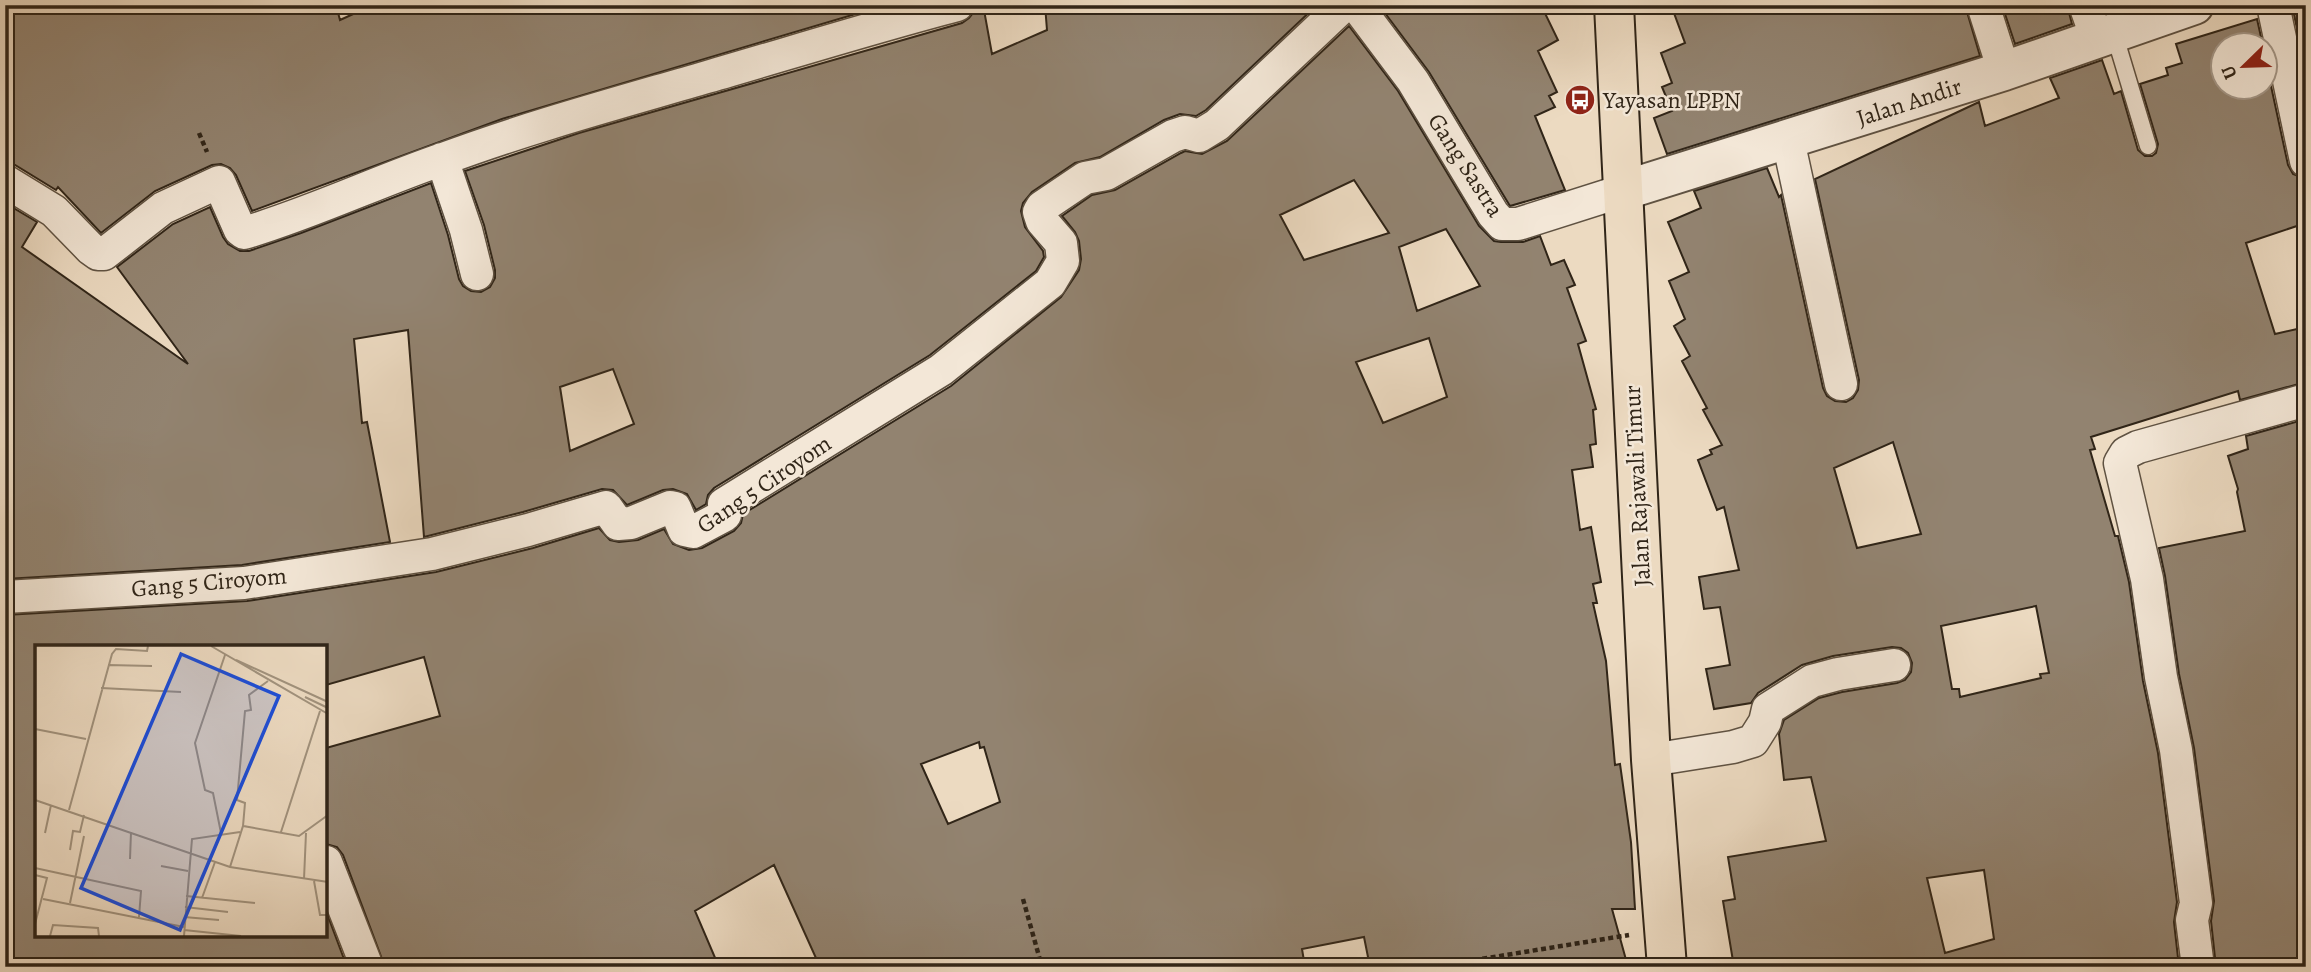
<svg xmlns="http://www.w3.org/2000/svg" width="2311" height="972" viewBox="0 0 2311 972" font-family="Alegreya,serif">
	<rect width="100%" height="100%" fill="#ecdac1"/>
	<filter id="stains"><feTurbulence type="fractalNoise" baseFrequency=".00286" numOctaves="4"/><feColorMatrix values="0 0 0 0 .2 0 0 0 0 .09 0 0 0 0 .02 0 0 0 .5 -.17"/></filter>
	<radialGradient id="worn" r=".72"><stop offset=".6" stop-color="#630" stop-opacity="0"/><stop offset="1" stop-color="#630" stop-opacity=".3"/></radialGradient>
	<path fill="#928370" stroke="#302518" stroke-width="2" fill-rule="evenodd" d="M5,5h331l4,15 33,-15h513l-384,114 -250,92 -16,-36 -6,-7 -9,-4 -9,1 -57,26 -54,42 -43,-46 -2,3 -41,-25 -10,-2z
		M1045,5h272l-111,105 -10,6 -16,-2 -16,6 -64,37 -25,6 -43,29 -9,11 -2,8 4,16 18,24 1,6 -8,14 -106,84 -216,133 -6,7 -2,9 -10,6 -9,-16 -14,-5 -10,1 -36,15 -14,-15 -11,-1 -79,23 -99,25 -16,-207 -54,9 8,84 5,-1 23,120 -148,23 -237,14v-376l32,19 -15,25 166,117 -71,-97 56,-43 37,-17 13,30 5,7 12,7h9l52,-18 130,-50 17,52 11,44 4,7 8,5 10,1 9,-5 5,-9v-8l-11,-45 -19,-54 114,-38 383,-110 7,-5 4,-5 11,-3 8,44 55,-24zM613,369l21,55 -64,27 -10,-64z
		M1379,5h162l17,35 -20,11 19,41 -8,4 6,11 -20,9 30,74 -55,16 -81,-134z
		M1698,5h132l2,7 23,-7h110l15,51 -313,98 -13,-36 18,-7 -10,-24 10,-4 -11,-30 24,-10 -11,-30z
		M2002,5h65l5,19 -57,20z
		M2292,5h14v66z
		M2257,19l6,27h-40v42h42v-30l23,107 5,9 13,5v44l-60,20 29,91 31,-7v55l-66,18 -2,-9 -147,46 4,12 -5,1 25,86h3l11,46 14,99 15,72 19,149 -3,20 5,45h-33v-4l-30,4h-382l-11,-66 12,-2 -7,-42 98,-16 -15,-64 -27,3 -5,-46 5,-14 35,-22 23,-6 55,-9 8,-3 6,-8 1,-9 -4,-10 -7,-5 -9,-1 -59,9 -31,9 -44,28 -7,10 -37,6 -8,-40 24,-4 -10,-58 -16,2 -5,-32 40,-7 -15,-63 -7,3 -19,-50 14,-6 -2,-4 12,-5 -19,-35 4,-2 -25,-47 8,-5 -16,-30 11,-7 -16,-38 20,-9 -21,-50 33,-14 -7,-17 73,-23 12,29 2,-2 42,193 4,8 8,5 11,1 7,-4 5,-8 1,-10 -44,-201 164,-77 6,24 74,-28 -9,-20 52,-18 12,34 7,-3 17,59 7,6h7l4,-3 2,-9 -18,-60 28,-9 -2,-7 16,-5 -6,-19zM1893,442l28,92 -64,14 -23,-80zM2036,606l13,67 -9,1 1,4 -81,19 -1,-8h-7l-11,-63zM1984,870l10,69 -49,14 -18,-75z
		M1349,26l49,65 81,135 15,15 7,1h22l17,-6 11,29 13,-5 11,25 -8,3 19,53 -8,3 18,65 -3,1 3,34 -6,1 3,22 -21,3 8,60 11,-3 10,55 -8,2 4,19h-4l13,58 9,104 5,-1 11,78 4,67h-23l16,58h-258l-6,-30 -62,12 3,18h-485l-46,-102 -79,46 24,56h-334l-42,-112 -6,-8 -11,-3v-96l114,-32 -16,-59 -98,28v-38h-289v288h289v-24l21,56h-342v-352l242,-14 189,-29 97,-24 66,-20 11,12 9,2 19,-2 26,-11 9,15 16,6 13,-2 32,-17 7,-8 2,-9 208,-128 110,-89 18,-27 2,-11 -2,-18 -4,-9 -13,-16 30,-21 23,-5 66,-37 4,-2 17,3 25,-13zM1354,180l35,53 -85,27 -24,-45zM1446,229l34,57 -63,25 -18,-64zM1429,338l18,59 -64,26 -27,-61zM979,742l1,6 4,-1 16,55 -52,22 -27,-60z
		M2306,419v548h-90l-5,-46 3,-20 -20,-153 -15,-74 -14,-98 -6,-28 86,-17 -8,-39 1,-3 -10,-33 20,-7 -2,-13z"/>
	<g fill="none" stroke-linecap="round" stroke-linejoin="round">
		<g stroke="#5f5242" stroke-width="19">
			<path id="service" d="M2114,33l34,113"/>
		</g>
		<g stroke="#5f5242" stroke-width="35">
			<path id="minor" d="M1356,5l57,76 80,133 9,10h16l104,-33
				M1983,5l21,66
				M2085,5l12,34
				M2273,5l33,156
				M1788,140l53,244
				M442,159l24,71 11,44
				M5,181l49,30 37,38 7,5h6l59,-46 56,-26 21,48 4,3c68,-20 132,-51 199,-74 86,-32 175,-56 264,-82 83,-24 166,-50 250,-72
				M5,597l239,-14 188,-29 96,-24 78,-23 12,17 13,-1 39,-16 5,1 9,22 9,2 32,-17 -1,-11 217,-134 109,-87 13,-22 -2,-18 -19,-22 -3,-9 3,-5 43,-29 21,-4 67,-38 12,-4 14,4 18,-11 127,-120
				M1651,760l82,-13 20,-6 12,-19 3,-13 44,-28 26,-7 56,-9
				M326,862l41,105
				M2198,967l-6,-47 4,-17 -20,-153 -15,-73 -14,-98 -27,-116 6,-10 12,-6 168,-47"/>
		</g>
		<g stroke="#5f5242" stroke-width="42">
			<path id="tertiary" d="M1622,191l382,-120 190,-66"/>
		</g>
		<g stroke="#302518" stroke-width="42">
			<path id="primary" d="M1614,5l37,755 16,207"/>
		</g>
		<path stroke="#302518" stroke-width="4.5" stroke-dasharray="5 3.5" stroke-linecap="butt" d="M199,133l8,19
			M1023,899l19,68
			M1432,967l197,-32"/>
		<use href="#service" stroke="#f3e7d7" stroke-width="16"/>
		<use href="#minor" stroke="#f3e7d7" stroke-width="32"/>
		<use href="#tertiary" stroke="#f3e7d7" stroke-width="38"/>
		<use href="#primary" stroke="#ecdac1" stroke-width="38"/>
	</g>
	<defs>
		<g id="bus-disc" transform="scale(1.575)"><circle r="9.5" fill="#8f2418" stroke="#f3e7d7"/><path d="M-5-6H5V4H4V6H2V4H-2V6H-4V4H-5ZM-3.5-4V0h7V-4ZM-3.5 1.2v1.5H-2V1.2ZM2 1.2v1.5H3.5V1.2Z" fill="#fff"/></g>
	</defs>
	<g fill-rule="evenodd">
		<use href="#bus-disc" x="1580" y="100"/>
	</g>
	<g text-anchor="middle" stroke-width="5" stroke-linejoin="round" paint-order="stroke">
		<g font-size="24" fill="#302518" stroke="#f3e7d7" text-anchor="start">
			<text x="1603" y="108">Yayasan LPPN</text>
		</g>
		<g font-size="24" fill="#302518" stroke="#f3e7d7">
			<text transform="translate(1909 102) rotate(-18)" y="8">Jalan Andir</text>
			<text transform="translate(1466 165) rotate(57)" y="8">Gang Sastra</text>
			<text transform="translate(764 484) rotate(-34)" y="8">Gang 5 Ciroyom</text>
			<text transform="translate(1637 486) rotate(-93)" y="8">Jalan Rajawali Timur</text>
			<text transform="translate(209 582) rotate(-5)" y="8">Gang 5 Ciroyom</text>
		</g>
	</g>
	<g transform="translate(35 645)">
		<rect width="292" height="292" fill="#ecdac1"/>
		<path fill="none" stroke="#a1927d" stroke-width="2" d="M176,1l117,68M201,15l92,42M73,20l44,1M66,43l80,4M270,52l23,11M0,84l51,10M0,155l195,67 98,15M34,165l43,-156 4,-5 31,2 1,-5M208,181l2,-23 -8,-3 8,-89 6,-1 -2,-15 19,-14M246,187l39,-121M10,188l6,-28M186,188l-8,-40 -8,-3 -10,-47 30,-88M35,205l3,-19 7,1 4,-17M95,214l1,-27M126,221l27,5M195,222l13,-41 56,10 29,-21M0,223l106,23 -2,26M0,230l12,3 -12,46M269,234l2,-46M279,236l6,34h8M151,251l69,7M167,253l13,-36M8,254l141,28M35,258l14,-67M150,262l43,5M149,272l35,3M149,285l57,6M15,291l3,-11 45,3 1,8M149,291l8,-97 48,-7"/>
		<path fill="#1d4ed8" fill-opacity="0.15" stroke="#1d4ed8" stroke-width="3.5" d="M146,9l98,42 -99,234 -99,-42z"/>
		<rect width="292" height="292" fill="none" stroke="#302518" stroke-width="3.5"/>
	</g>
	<rect width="2311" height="972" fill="none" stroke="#ecdac1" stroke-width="28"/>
	<rect x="7" y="7" width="2297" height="958" fill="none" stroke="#302518" stroke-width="3.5"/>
	<rect x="14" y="14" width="2283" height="944" fill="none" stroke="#302518" stroke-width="2"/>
	<g transform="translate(2244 66) rotate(247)"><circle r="33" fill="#f3e7d7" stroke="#a5998b" stroke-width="2"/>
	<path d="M0-5L12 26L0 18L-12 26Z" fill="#8f2418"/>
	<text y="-10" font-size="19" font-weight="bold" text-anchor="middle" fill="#302518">U</text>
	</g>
	<rect width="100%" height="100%" filter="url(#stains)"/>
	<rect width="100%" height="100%" fill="url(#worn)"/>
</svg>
